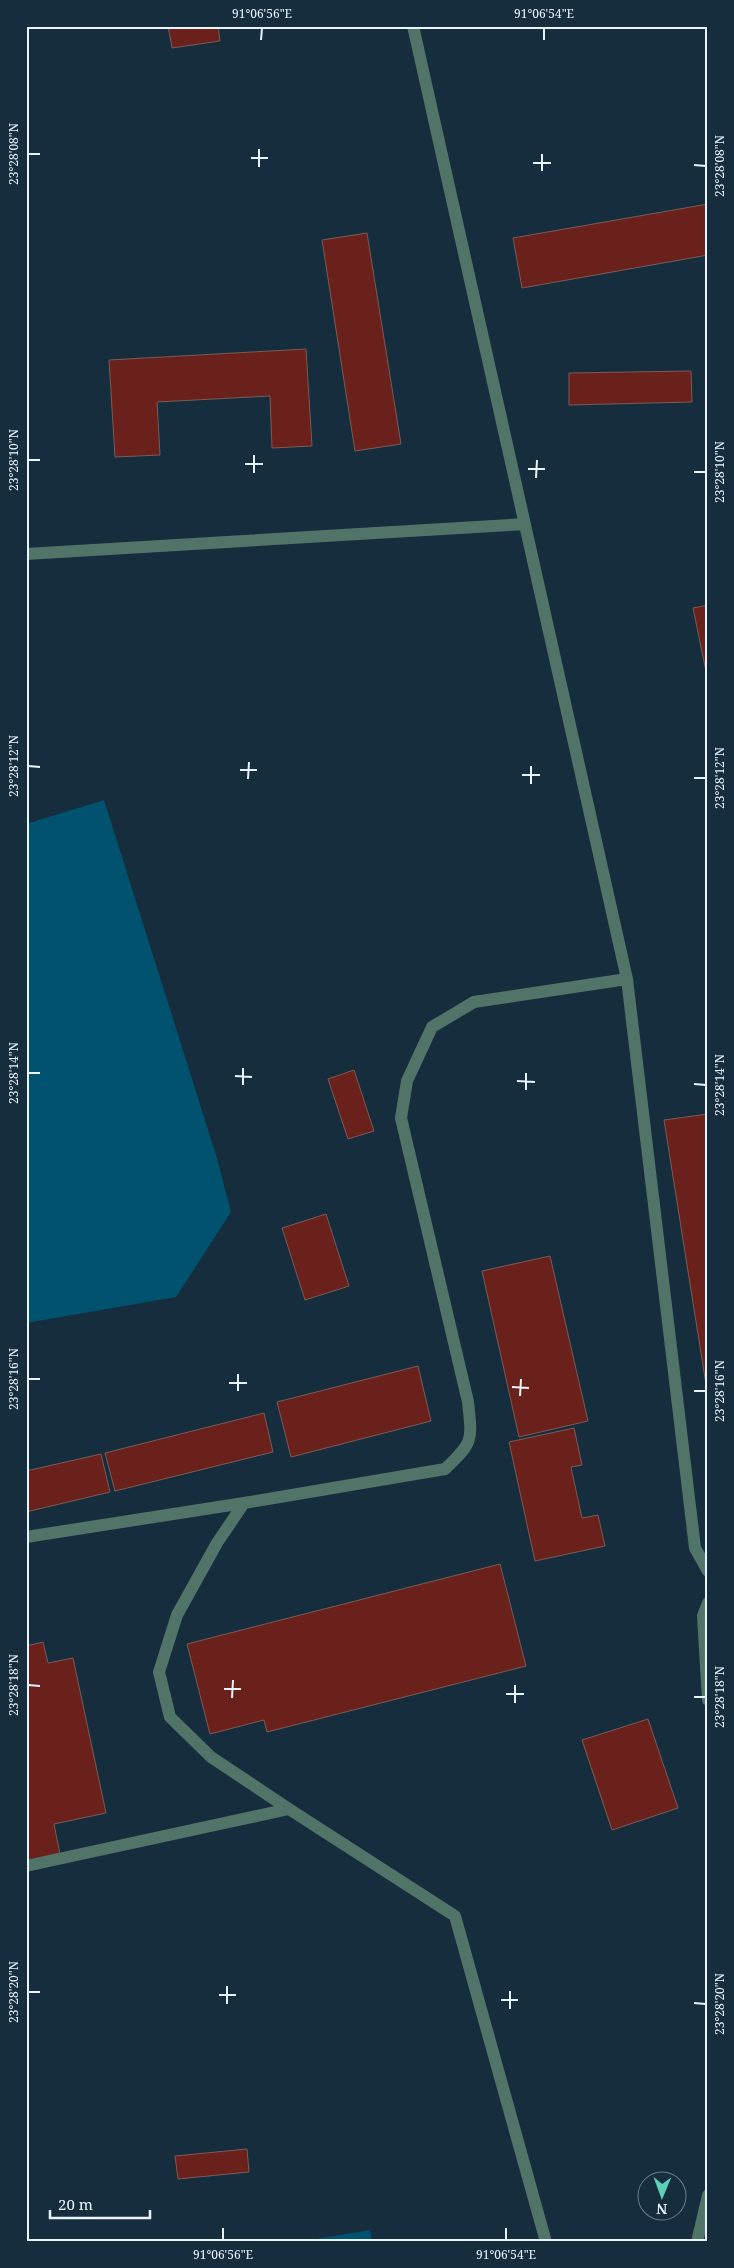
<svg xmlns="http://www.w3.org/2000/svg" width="734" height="2268" viewBox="0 0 734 2268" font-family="'Noto Serif',serif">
	<rect width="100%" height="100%" fill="#162d3e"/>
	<path fill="#00526f" d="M104,800l112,355 15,57 -55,85 -150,26v-499z
		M370,2230l2,12h-74z"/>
	<path fill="#6a211b" stroke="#7a5b56" d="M168,26h50l2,15 -48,7z
		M708,204v51l-186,33 -9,-50z
		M367,233l34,211 -46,7 -33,-211z
		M306,349l6,97 -40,2 -2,-52 -113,6 3,53 -45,2 -6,-97z
		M691,371l1,31 -123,3v-32z
		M708,605v76l-15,-73z
		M354,1070l20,61 -26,8 -20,-60z
		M708,1114v283l-44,-277z
		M326,1214l23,72 -44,14 -23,-72z
		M550,1256l38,165 -69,16 -37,-166z
		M418,1366l13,55 -140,36 -14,-55z
		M264,1413l9,39 -158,39 -10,-38z
		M574,1428l8,37 -11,2 11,51 16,-3 7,31 -70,15 -26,-119z
		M101,1454l9,38 -84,20v-41z
		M500,1564l26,102 -259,66 -3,-12 -54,14 -23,-90z
		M43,1642l5,21 25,-5 33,155 -52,11 6,30 -32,7 -2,-215z
		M648,1719l30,89 -66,22 -30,-90z
		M247,2149l2,23 -71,7 -3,-23z"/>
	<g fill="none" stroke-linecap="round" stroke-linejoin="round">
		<path stroke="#507467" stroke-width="12" d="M413,26l214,953 68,569 13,23
			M26,554l499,-30
			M26,1537l218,-34
			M708,1603l-5,13 5,84
			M289,1809l-78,-52 -41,-40 -11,-45 18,-57 40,-72 27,-40 201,-34c29,-27 27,-29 23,-67l-67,-284 6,-37 25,-54 42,-25 153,-23
			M26,1866l263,-57 166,107 91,326
			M697,2242l11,-47"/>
	</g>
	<path fill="none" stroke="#e9f4fd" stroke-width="2" d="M261,40l1,-12M544,40v-12M28,154h12M251,158h17M533,163h18M694,165l12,1M259,167v-18M542,171v-17M28,460h12M245,464h18M528,469h17M694,472h12M254,473v-18M536,478l1,-18M28,766l12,1M240,770h17M522,775h18M694,778h12M248,779l1,-17M531,784v-18M28,1073h12M235,1076l17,1M517,1081l18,1M694,1084l12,1M243,1085v-17M526,1090v-17M28,1379h12M229,1383h18M512,1387l17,1M238,1391v-17M694,1391h12M520,1396l1,-17M28,1685l12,1M224,1689h17M506,1694h18M694,1697h12M232,1698l1,-18M515,1703v-18M28,1992h12M219,1995h17M501,2000h17M694,2003l12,1M227,2004v-18M510,2009v-18M223,2240v-12M506,2240v-12"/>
	<rect width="734" height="2268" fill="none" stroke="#162d3e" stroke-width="55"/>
	<g transform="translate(662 2196) rotate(181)"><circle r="24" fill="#162d3e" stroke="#6a7d8a"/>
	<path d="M0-4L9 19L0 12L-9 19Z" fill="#5cceba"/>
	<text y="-8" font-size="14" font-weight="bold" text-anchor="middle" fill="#e9f4fd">N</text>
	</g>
	<path d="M50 2210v8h100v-8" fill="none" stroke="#e9f4fd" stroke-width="2.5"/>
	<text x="58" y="2210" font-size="15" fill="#e9f4fd" stroke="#162d3e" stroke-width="4" paint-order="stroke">20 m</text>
	<rect x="28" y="28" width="678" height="2212" fill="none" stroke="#e9f4fd" stroke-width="2"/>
	<g font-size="12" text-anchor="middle" fill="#e9f4fd">
		<text x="262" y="18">91°06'56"E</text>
		<text x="544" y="18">91°06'54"E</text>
		<text transform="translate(14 154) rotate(-90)" y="4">23°28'08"N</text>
		<text transform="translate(720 166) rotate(-90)" y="4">23°28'08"N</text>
		<text transform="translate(14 460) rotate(-90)" y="4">23°28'10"N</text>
		<text transform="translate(720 472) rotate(-90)" y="4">23°28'10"N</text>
		<text transform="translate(14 766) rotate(-90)" y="4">23°28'12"N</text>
		<text transform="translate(720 778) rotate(-90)" y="4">23°28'12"N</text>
		<text transform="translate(14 1073) rotate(-90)" y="4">23°28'14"N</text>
		<text transform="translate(720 1085) rotate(-90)" y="4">23°28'14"N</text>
		<text transform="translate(14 1379) rotate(-90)" y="4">23°28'16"N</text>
		<text transform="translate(720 1391) rotate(-90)" y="4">23°28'16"N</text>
		<text transform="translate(14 1685) rotate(-90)" y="4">23°28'18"N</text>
		<text transform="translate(720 1697) rotate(-90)" y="4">23°28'18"N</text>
		<text transform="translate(14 1992) rotate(-90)" y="4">23°28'20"N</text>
		<text transform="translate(720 2004) rotate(-90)" y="4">23°28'20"N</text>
		<text x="223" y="2259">91°06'56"E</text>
		<text x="506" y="2259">91°06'54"E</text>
	</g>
</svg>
